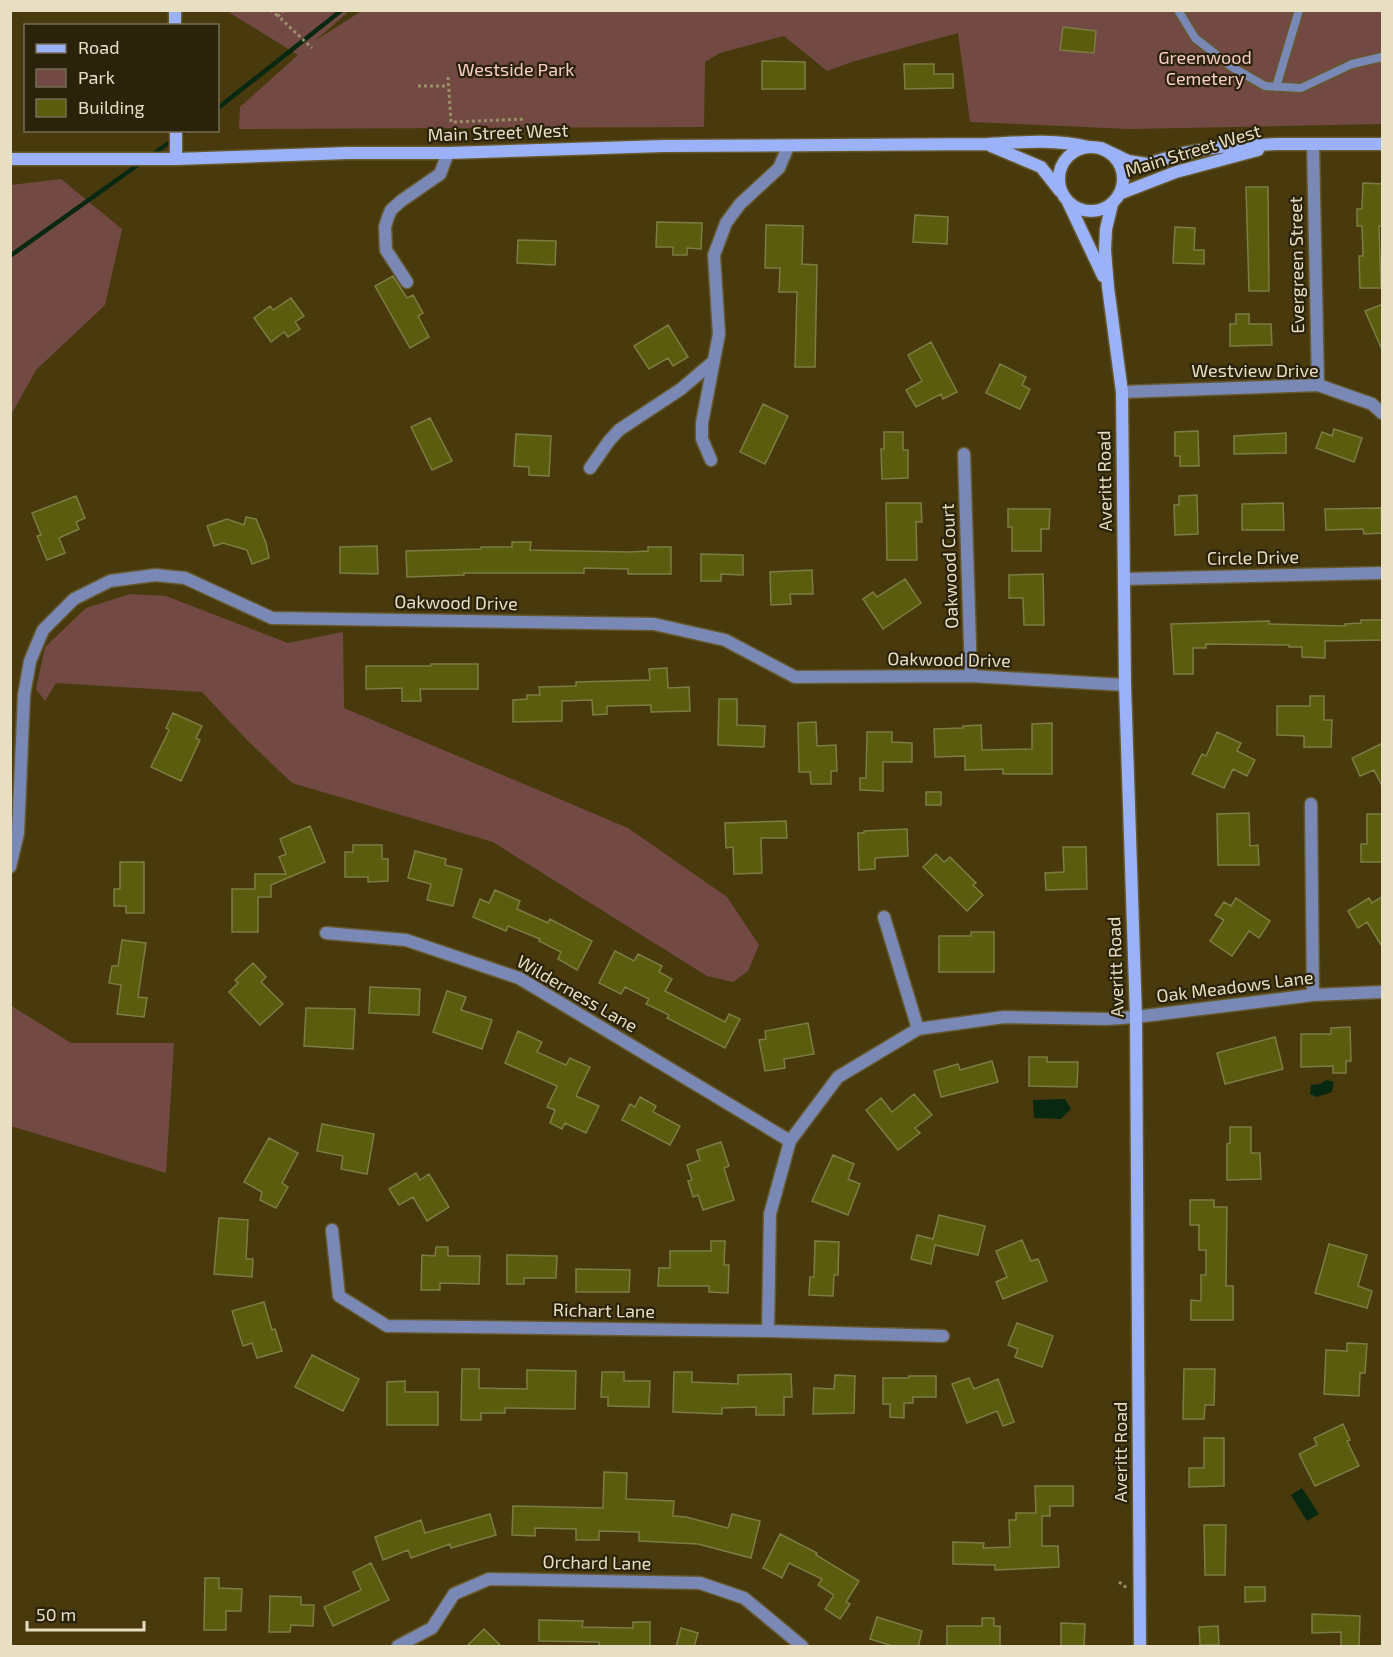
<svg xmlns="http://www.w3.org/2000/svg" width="1393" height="1657" viewBox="0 0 1393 1657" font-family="'Exo 2',sans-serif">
	<rect width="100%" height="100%" fill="#483a0d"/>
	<path fill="#734a43" d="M363,10l1019,1v113l-253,5 -159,-7 -12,-89 -103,28 -28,10 -43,-35 -64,17 -15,9 -1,65 -465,2 1,-22 58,-52 -71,-44h122l-34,30z
		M61,179l61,50 -17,76 -69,65 -25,45v-230z
		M130,594l36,2 122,47 55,-11 1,76 284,120 99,69 32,48 -11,26 -15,11 -26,-6 -214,-134 -201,-59 -45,-43 -45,-48 -146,-9 -11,18 -9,-12 9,-42 41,-39z
		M10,1005l61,38h103l-8,130 -155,-47z"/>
	<path fill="#082811" d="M1326,1080l8,2 -2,10 -15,5 -7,-3 1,-9 9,-1z
		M1065,1099l6,10 -10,10 -27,-1 -1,-18z
		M1302,1488l17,26 -12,7 -16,-26z"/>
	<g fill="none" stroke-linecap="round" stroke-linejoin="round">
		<path stroke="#082811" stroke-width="4.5" d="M218,108l124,-98
			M152,155l34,-25
			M10,256l132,-94"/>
	</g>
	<path fill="#5b5c0e" stroke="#7b7d43" stroke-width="1.5" d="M1063,27l33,4 -2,22 -34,-3z
		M762,61l43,1v27h-43z
		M904,64h30v10h19v14l-48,1z
		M1363,183l20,1v42h-4l2,62h-21l-1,-32h4l-1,-30h-5v-17h5z
		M1246,187h22l1,104h-20z
		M915,215l33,2 -1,27 -34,-2z
		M657,222l45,1 -1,26 -14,-1v7h-14v-8h-17z
		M766,225l37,1 -1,38 15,1 -2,102h-20l2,-75h-18l1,-24h-15z
		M1175,227l20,1 -1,22h10v14l-31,-1z
		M518,240l38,1 -1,24 -38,-2z
		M393,276l14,22 6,-3 10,18 -5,3 11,21 -19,11 -35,-62z
		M291,298l13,18 -9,6 5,7 -12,8 -4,-5 -13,10 -17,-24 16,-12 3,4z
		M1383,304v48l-18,-41z
		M1236,314h13v10h22l1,21 -42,1v-22h6z
		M668,325l20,32 -15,9 -5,-8 -19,11 -15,-23z
		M931,342l26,50 -14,7 -2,-5 -25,13 -10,-17 16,-9 -14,-26z
		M1000,364l26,13 -4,8 8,4 -10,20 -34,-16z
		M763,404l25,12 -23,48 -25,-12z
		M430,418l22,43 -20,9 -21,-43z
		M1334,429l28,9 -8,24 -38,-14 6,-16 10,4z
		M1198,431l1,35h-19v-10h-5v-24z
		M884,432h19v18h5v28l-26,1 -1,-30h3z
		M1286,433v20l-52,1v-18z
		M516,434l35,2 -2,40 -20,-1v-8l-15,-1z
		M1197,495l1,39 -23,1 -1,-30h5v-9z
		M76,496l9,22 -9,4 3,7 -20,9 6,15 -18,7 -10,-24 4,-1 -9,-22z
		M886,503h35l1,19h-6l1,38h-30z
		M1283,503l1,27h-42v-26z
		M1381,508l1,25 -18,1 -1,-5 -37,1 -1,-21z
		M1008,509h42l-1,20h-8v22h-29v-24h-4z
		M246,517l10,2 10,24 3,15 -17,6 -5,-14 -24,-7 -9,3 -7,-20 20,-7 17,6z
		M512,542h19l-1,8 99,2 19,-1v-4h23v27h-43v-5l-44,-1v5h-120v2l-57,2 -1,-26 75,-2v-2h31z
		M377,546l1,28 -38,-1v-26z
		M701,554l42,1v20l-22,-1v7h-20z
		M812,570l1,24h-23l1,10 -20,1 -1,-33z
		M1043,574l1,51h-20l-1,-27h-14v-23z
		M905,579l16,24 -38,26 -20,-30 10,-7 4,5z
		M1361,620h22v20l-58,1v17l-23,-1v-10h-13v-2l-83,-1v4h-13v26h-19l-3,-50 98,-3v3l76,2v-2l16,-1z
		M431,664h47v25h-58l1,12h-19v-13l-36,1v-23h65z
		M667,668l1,20 21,-1 1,24 -39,1v-7l-44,1v8l-14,1 -1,-15 -30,1v20l-49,1v-22l14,-1v-4h13l-1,-8 37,-1v-4l74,-2 -1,-11z
		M1310,696h14v24h8l-1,27h-27v-11l-27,-1v-29h33z
		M719,699h18v26l28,1 -1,21 -46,-2z
		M173,713l29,13 -6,12 4,2 -19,41 -30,-14 18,-37 -3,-2z
		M816,722l1,24 19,-1 1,26h-6v13h-20l-1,-12h-11l-1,-49z
		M1052,723v51h-49v-5l-38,1v-14l-30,1 -1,-28 29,-1v-2l18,-1 1,25 50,-1v-25z
		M867,732h25v10l20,1v19h-29v29l-23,-1v-12h6z
		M1217,732l24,11 -4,8 18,9 -8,16 -14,-7 -9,19 -32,-14 10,-20 4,2z
		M1383,743v45l-9,-18 -14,6 -8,-18z
		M926,792h15v13h-15z
		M1249,813l1,33 8,-1 1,20h-41l-1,-51z
		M1367,814h16v48h-22v-18h6z
		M786,821l1,17h-26l1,35 -28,1 -1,-27 -7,1 -1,-25z
		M310,826l15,36 -54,23v12h-13v35h-26v-43h23v-15h31l-7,-17 7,-3 -6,-15z
		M907,829l1,27 -33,2v11l-16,1 -1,-37h6v-2z
		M353,845h29v14h6v22l-20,1v-5h-23v-25h8z
		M1063,847h23l1,42 -41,1 -1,-17 19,-1z
		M415,851l31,8 -1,6 17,4 -9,37 -26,-6 4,-16 -23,-6z
		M936,854l8,8 6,-5 26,26 -3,2 10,10 -16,16 -44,-44z
		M120,862h24v51h-18v-7h-12v-17h6z
		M495,890l25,11 -3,8 31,14 2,-4 42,22 -15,29 -19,-11 3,-7 -22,-11 1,-2 -32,-13 -2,5 -33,-14 7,-18 9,4z
		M1383,896v52l-16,-26 -9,6 -10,-17 21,-13 3,5z
		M1236,898l34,23 -11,17 -10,-7 -17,25 -22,-15 14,-21 -9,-5 9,-13 7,4z
		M971,932h23v40h-55v-36h32z
		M122,940l24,3 -8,54 9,1 -3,19 -27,-3 4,-29 -12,-2 3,-17h6z
		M615,951l19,10 4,-7 24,12 -3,6 13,7 -7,12 60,31 4,-8 11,5 -15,29 -58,-30 2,-3 -23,-11 3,-5 -24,-12 -4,7 -22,-11z
		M253,963l13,14 -5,5 22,22 -23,21 -31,-33 9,-9 -3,-3z
		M370,987l50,2 -1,26 -50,-2z
		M447,991l19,6 -5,13 31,10 -10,29 -49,-17z
		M306,1008l49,1 -2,40 -49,-3z
		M808,1023l6,31 -30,5 1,9 -20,3 -6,-31 7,-1 -1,-8z
		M1350,1027l1,34h-5v12h-13v-7l-32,1v-33h30v-6z
		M518,1031l24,11 -5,10 29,13 4,-7 20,9 -14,29 23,10 -13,27 -21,-10 -3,6 -12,-6 5,-13 -8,-3 10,-21 -52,-23z
		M1275,1037l8,32 -58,15 -8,-31z
		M1029,1057h18v5h31l-1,25 -48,-1z
		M992,1061l6,21 -57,15 -7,-26 24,-7 2,6z
		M914,1094l18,21 -17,13 5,5 -22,17 -32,-40 15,-12 11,14z
		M640,1097l16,9 -3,6 27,14 -10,19 -48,-25 8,-16 5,3z
		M322,1124l52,10 -7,40 -26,-5 2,-13 -26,-5z
		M1230,1127h21v26h9l1,26 -34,1v-36l3,-1z
		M269,1138l29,15 -16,30 6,4 -12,21 -16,-8 2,-8 -18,-10z
		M721,1142l8,24 -5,2 10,32 -31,10 -5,-15 -5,2 -5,-16 4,-1 -5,-15 13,-5 -3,-10z
		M833,1155l21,9 -6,15 12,5 -12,31 -36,-14z
		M416,1173l4,7 9,-6 20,33 -22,14 -14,-24 -14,8 -10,-16z
		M1190,1200h24v7h13l-1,79h7v34h-42v-20l10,1v-26h5v-25h-7v-25h-9z
		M939,1215l46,11 -7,29 -43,-10 -4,19 -20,-5 6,-24 16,4z
		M219,1218l29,2 -2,39h7l-1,18 -38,-3z
		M1022,1240l9,21 7,-2 9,22 -44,18 -7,-17 11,-5 -11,-26z
		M711,1241h14l-1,24h5l-1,28 -19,-1v-6h-51l1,-18h11v-17h41z
		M815,1241l24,1 -1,33h-4l-1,21 -24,-1 1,-18h4z
		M1329,1244l38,11 -9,31 14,5 -5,17 -52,-15z
		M436,1247h12v9h32l-1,28 -39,-1v7h-19l1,-35 13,1z
		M507,1255l50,1 -1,22h-32v6h-17z
		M576,1269l54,1 -1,22h-53z
		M264,1302l8,28 3,-1 7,22 -25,7 -5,-15 -9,3 -11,-35z
		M1017,1323l36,13 -11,31 -27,-10 3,-8 -10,-4z
		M1347,1343l20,1 -2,29h-5l-1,23 -35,-2 2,-44 21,1z
		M312,1355l47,24 -16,32 -48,-24z
		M462,1369h17v19l48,1v-19l49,1 -1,38 -70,-1v5h-24v7h-20z
		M1184,1369h31l-1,36h-9l-1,14h-21z
		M602,1372h22v9h26l-1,26 -41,-1v-9h-7z
		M674,1372h18v10l46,2v-9l53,-1 1,23h-8v18h-28v-8l-34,1v6l-49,-2z
		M835,1375l20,1 -1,37 -41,1 1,-26 20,1z
		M909,1376h27v21h-23v6h-9v15l-14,-1v-13h-7v-26h26z
		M969,1378l5,11 24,-10 16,43 -11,4 -6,-15 -30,12 -15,-39z
		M405,1381v11h33v33h-51v-43z
		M1343,1424l7,16 -3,1 12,25 -44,20 -16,-32 18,-9 -3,-7z
		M1204,1438h20v48l-35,1v-19h15z
		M604,1472l23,1 -1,26 48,2 -1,15 13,1 42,11 4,-14 28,7 -9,37 -53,-14 -59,-3v-9l-40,-1v9h-23v-11l-41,-1v8l-23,-1 1,-29 90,2z
		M1035,1486h38v20h-23v10h-8v30h16l1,21 -64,3v-5l-42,-1v-22l31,1 -1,5 27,-1 -1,-27h7v-7h20z
		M490,1514l6,21 -45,13 -1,-4 -39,14 -3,-8 -25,10 -8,-23 46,-17 4,13z
		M1204,1525h22l-1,50h-20z
		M780,1534l37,19 -1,2 43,26 -13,21 4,2 -10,15 -15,-10 9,-14 -16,-10 4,-6 -33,-16 -7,15 -19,-10z
		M371,1563l18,37 -56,26 -9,-19 37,-17 -8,-18z
		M205,1578h14v10l23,1 -1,22h-15v19h-22z
		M1245,1587h20v14l-20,1z
		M270,1596l31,1v8h13l-1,21 -22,-1 -1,7h-21z
		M1312,1614l48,2 -1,31h-18v-15l-29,1z
		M877,1617l45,14 -4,16h-22l-26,-8z
		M982,1618h12v8h6v21h-53v-21h35z
		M539,1620l44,1 -1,6 51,1v-6h17v25h-51v-5l-60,-1z
		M1061,1623l24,1 -1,23h-23z
		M1218,1626l1,19h-19l-1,-18z
		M681,1628l17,5 -4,14h-18z
		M484,1629l18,18h-36z"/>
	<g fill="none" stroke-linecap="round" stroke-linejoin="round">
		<g stroke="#65582d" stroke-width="11">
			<path id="lane" d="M1178,10l17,28 37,29 33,19 36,2 51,-24 30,-7
				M1276,87l23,-77"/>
		</g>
		<g stroke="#65582d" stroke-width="15">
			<path id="street" d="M1313,145l5,240
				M407,282l-21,-32 -1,-23 3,-10 3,-7 10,-9 39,-27 8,-21
				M1122,392l196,-7 54,19 10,9
				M964,454l7,222
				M711,460l-9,-21v-16l17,-89 -5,-79 12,-32 14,-19 39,-36 9,-21
				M590,468l19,-27 10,-11 62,-41 33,-28
				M1124,579l258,-6
				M1311,804l2,191
				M10,867l8,-34 6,-138 6,-34 13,-31 31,-31 36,-18 45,-6 30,3 87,40 382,6 71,16 70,37 176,-1 154,9
				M884,917l34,112
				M326,933l80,7 113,38 271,163
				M332,1230l7,66 48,30 381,5 175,5
				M768,1331l2,-117 20,-73 48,-64 80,-48 86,-12 102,2 30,-2 177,-22 69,-3
				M398,1646l34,-18 22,-34 35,-15 211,4 44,15 58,48"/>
		</g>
		<g stroke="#65582d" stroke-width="15">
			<path id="secondary" d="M175,10v16
				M176,130v29
				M991,146l50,21 19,24
				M1059 179a32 32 0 1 1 64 0a32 32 0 1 1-64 0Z
				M1101,148l27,13 19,3 37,-11 35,-6 58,-3h105
				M10,159h166l172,-6h100l216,-7 323,-2c35,-2 68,-5 102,3
				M1119,194l57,-22 82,-22
				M1068,202l35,74
				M1112,204l-6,25 -1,21 3,37 14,105 3,293 11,332 4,629"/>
		</g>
		<path stroke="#9b8f6a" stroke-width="3" stroke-dasharray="3 3" stroke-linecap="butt" d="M270,10l8,6
			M284,10l-6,6 34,32
			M448,77l3,45 73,-3
			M418,86h30
			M1119,1582l8,6"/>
		<use href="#lane" stroke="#7988b4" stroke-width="8"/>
		<use href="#street" stroke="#7988b4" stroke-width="12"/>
		<use href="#secondary" stroke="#9bb2f8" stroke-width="12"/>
	</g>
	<g text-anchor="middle" stroke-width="4.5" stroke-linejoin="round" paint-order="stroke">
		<g font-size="18" fill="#f8cdc6" stroke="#2a220a">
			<text x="1205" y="64">Greenwood<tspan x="1205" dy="21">Cemetery</tspan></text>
			<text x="516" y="76">Westside Park</text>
		</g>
		<g font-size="18" fill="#e8dec1" stroke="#2a220a">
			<text transform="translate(498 133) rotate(-2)" y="6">Main Street West</text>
			<text transform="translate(1193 151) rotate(-17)" y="6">Main Street West</text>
			<text transform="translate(1297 265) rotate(-91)" y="6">Evergreen Street</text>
			<text x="1255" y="377">Westview Drive</text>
			<text transform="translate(1105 481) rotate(-91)" y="6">Averitt Road</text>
			<text transform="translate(1253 558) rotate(-1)" y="6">Circle Drive</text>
			<text transform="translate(950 566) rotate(-92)" y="6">Oakwood Court</text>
			<text transform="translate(456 603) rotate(1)" y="6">Oakwood Drive</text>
			<text transform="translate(949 660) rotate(1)" y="6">Oakwood Drive</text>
			<text transform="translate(1116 967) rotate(-92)" y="6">Averitt Road</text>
			<text transform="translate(1235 987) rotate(-7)" y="6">Oak Meadows Lane</text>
			<text transform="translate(577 994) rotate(30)" y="6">Wilderness Lane</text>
			<text transform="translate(604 1311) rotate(1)" y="6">Richart Lane</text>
			<text transform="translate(1121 1452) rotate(-90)" y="6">Averitt Road</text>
			<text transform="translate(597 1563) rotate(1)" y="6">Orchard Lane</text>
		</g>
	</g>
	<rect width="1393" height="1657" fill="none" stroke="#e8dec1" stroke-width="24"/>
	<rect x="24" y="24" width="195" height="108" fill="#2a220a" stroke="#766d53" stroke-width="1.5"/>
	<rect x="36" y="44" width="30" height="9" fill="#9bb2f8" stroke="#766d53" stroke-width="1.5"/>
	<text x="78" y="54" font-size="18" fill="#e8dec1">Road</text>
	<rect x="36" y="69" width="30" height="18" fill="#734a43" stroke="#766d53" stroke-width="1.5"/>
	<text x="78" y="84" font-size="18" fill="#e8dec1">Park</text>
	<rect x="36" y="99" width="30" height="18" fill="#5b5c0e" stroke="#766d53" stroke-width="1.5"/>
	<text x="78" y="114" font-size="18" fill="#e8dec1">Building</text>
	<path d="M27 1621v9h117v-9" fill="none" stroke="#e8dec1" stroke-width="3"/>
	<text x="36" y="1621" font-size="18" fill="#e8dec1" stroke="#2a220a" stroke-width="4.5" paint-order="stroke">50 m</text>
</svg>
